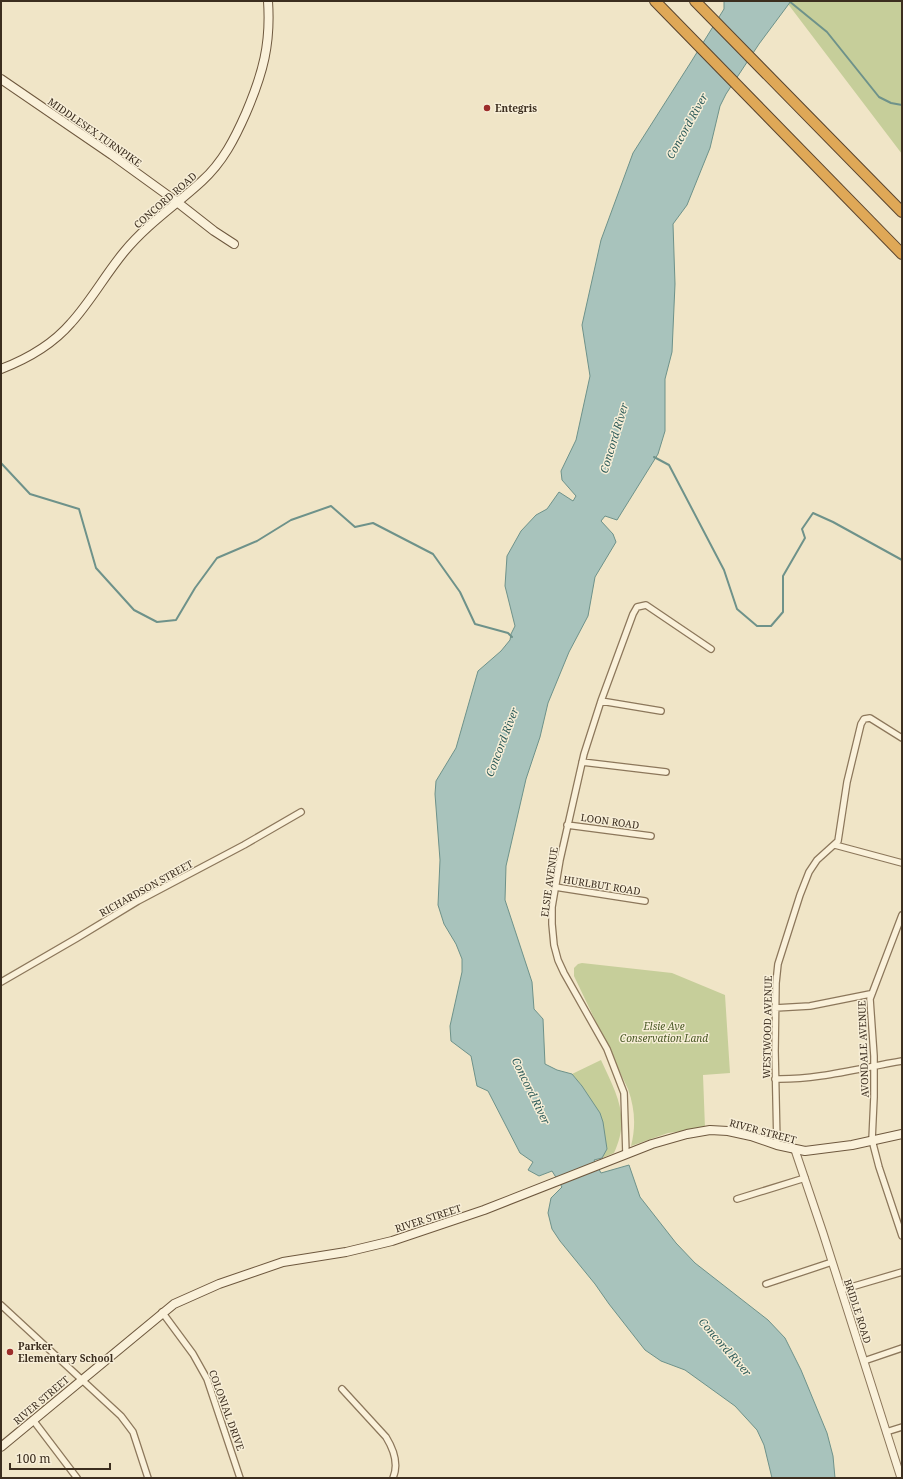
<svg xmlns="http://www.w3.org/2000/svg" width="903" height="1479" viewBox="0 0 903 1479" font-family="'Noto Serif',serif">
	<rect width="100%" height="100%" fill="#f0e5c7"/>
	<path fill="#c6ce9a" d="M791,1h111v153l-114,-150z
		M582,963l90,10 53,22 5,78 -27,2 2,53 -37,5 -37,13c5,-20 4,-37 -3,-57l-54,-113v-8l4,-4z
		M601,1060c15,33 30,57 13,93l-12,5 5,-9 -7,-36 -18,-27 -10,-12z"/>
	<path fill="#a8c3bc" stroke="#6e928a" d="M724,1h67l-32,43 -33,50 -6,12 -10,42 -23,57 -14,19 2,60 -3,68 -7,27v52l-7,23 -41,66 -12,-4 -4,5 12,13 3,8 -21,35 -7,39 -19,36 -21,51 -8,34 -14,42 -20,87 -1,34 27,82 2,27 9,10 2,45 12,6 15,4 10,12 18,27 3,9 4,27 -5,9 -8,2 7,13 28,-8 11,32 36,46 19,20 73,57 17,18 16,32 26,63 6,23 2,22h-63l-8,-33 -7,-15 -22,-24 -50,-36 -24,-9 -16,-11 -36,-46 -14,-20 -35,-43 -8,-12 -4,-16 3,-15 11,-11 -10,-16 -13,5 -11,-6 5,-8 -13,-9 -32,-62 -11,-5 -6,-30 -20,-15 -1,-15 12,-54v-13l-6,-15 -12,-20 -6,-19 2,-45 -5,-66 1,-13 20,-33 22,-77 23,-20 9,-11 1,-6 4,-8 -10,-40 2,-30 14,-25 15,-16 11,-6 12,-17 14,9 3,-5 -14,-16 -1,-9 15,-31 14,-64 -8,-51 19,-85 32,-87 58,-91 33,-53z"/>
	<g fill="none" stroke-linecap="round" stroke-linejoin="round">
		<path stroke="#6e928a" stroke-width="2" d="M789,1l38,31 52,65 12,6 11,2
			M654,457l15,8 55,105 13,39 20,17h14l12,-14v-36l22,-38 -3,-9 11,-16 20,9 69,38
			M1,463l29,31 49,15 17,59 38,42 23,12 19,-2 19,-32 22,-30 40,-17 34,-21 40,-14 24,21 18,-4 60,31 27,38 15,32 33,9 4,4"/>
		<g stroke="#8c775b" stroke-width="8">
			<path id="minor" d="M601,701l60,10
				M582,762l84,10
				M567,825l84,11
				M835,845l67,18
				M555,887l90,14
				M902,915l-32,84 4,57v41l-2,43 7,27 23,69
				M1,982l76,-44 61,-37 106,-56 57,-33
				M775,1008l35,-2 60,-12
				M775,1079c43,1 85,-11 127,-18
				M777,1145l-2,-94 1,-68 2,-19 22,-69 9,-23 8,-12 21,-19 9,-59 14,-58 3,-5 6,-1 32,20
				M626,1154l-2,-61 -17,-44 -43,-76 -6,-13 -4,-15 -2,-21v-17l8,-47 24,-106 17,-53 32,-87 4,-7 9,-2 65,44
				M737,1199l68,-21
				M766,1284l66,-22
				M841,1290l61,-18
				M1,1305l120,111 12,16 15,46
				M162,1312l31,42 14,25 33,99
				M864,1361l38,-13
				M342,1389l44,48c8,13 13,27 7,41
				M33,1420l44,58
				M886,1432l16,-5"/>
		</g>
		<g stroke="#8c775b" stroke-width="9">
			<path id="tertiary" d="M795,1150l28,83 78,245"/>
		</g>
		<g stroke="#6e583e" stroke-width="10">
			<path id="secondary" d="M1,79l111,76 65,47 37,29 20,13
				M1,369c26,-10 52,-25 70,-46 20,-22 34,-48 53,-71 23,-28 52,-47 78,-71 21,-19 33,-43 44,-68 17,-40 25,-69 22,-112
				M1,1447l173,-143 45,-20 35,-12 29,-10 63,-10 46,-11 92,-31 168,-66 35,-10 23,-4 18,1 23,5 26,9 28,6 47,-6 50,-11"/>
		</g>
		<g stroke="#5a452f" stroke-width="12">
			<path id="motorway" d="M655,1l247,253
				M695,1l207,211"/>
		</g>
		<use href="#minor" stroke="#faf1da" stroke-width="5.5"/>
		<use href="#tertiary" stroke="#faf1da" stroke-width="7"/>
		<use href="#secondary" stroke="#faf1da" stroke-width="8"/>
		<use href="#motorway" stroke="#dfa857" stroke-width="10"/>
	</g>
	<g fill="#9c2d2a" stroke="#f7eed7" stroke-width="1.5">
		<circle cx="487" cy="108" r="4"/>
		<circle cx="10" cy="1352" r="4"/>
	</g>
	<g text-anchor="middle" stroke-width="3" stroke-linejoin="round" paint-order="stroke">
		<g font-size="10" font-weight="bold" fill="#3c2e1f" stroke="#f7eed7" text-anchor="start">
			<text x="495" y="112">Entegris</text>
			<text x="18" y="1350">Parker<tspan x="18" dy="12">Elementary School</tspan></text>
		</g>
		<g font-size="10" fill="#3c2e1f" stroke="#f7eed7">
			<text transform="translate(95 132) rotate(35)" y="4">MIDDLESEX TURNPIKE</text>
			<text transform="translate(165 200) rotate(-41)" y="4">CONCORD ROAD</text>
			<text transform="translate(610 821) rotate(8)" y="4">LOON ROAD</text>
			<text transform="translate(549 882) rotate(-82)" y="4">ELSIE AVENUE</text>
			<text transform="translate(602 885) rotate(9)" y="4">HURLBUT ROAD</text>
			<text transform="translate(146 888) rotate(-29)" y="4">RICHARDSON STREET</text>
			<text transform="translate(767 1027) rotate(-89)" y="4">WESTWOOD AVENUE</text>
			<text transform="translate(863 1049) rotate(-92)" y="4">AVONDALE AVENUE</text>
			<text transform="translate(763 1131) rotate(15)" y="4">RIVER STREET</text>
			<text transform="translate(428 1218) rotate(-18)" y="4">RIVER STREET</text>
			<text transform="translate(858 1311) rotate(72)" y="4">BRIDLE ROAD</text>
			<text transform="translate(41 1400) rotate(-40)" y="4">RIVER STREET</text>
			<text transform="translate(227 1410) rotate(70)" y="4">COLONIAL DRIVE</text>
		</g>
		<g font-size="10" font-style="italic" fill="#4a5926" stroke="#f7eed7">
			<text x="664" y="1030">Elsie Ave<tspan x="664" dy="12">Conservation Land</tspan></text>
		</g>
		<g font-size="11" font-style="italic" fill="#2e5c5a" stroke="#f7eed7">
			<text transform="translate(687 126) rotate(-61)" y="4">Concord River</text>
			<text transform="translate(614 438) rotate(-73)" y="4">Concord River</text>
			<text transform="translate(502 742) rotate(-69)" y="4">Concord River</text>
			<text transform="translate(531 1091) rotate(64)" y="4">Concord River</text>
			<text transform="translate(725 1347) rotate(49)" y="4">Concord River</text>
		</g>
	</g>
	<rect width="903" height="1479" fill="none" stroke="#3c2e1f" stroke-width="4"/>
	<path d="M10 1463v6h100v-6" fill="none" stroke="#3c2e1f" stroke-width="2"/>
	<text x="16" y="1463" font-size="12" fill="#3c2e1f" stroke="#f7eed7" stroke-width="3" paint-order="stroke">100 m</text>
</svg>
